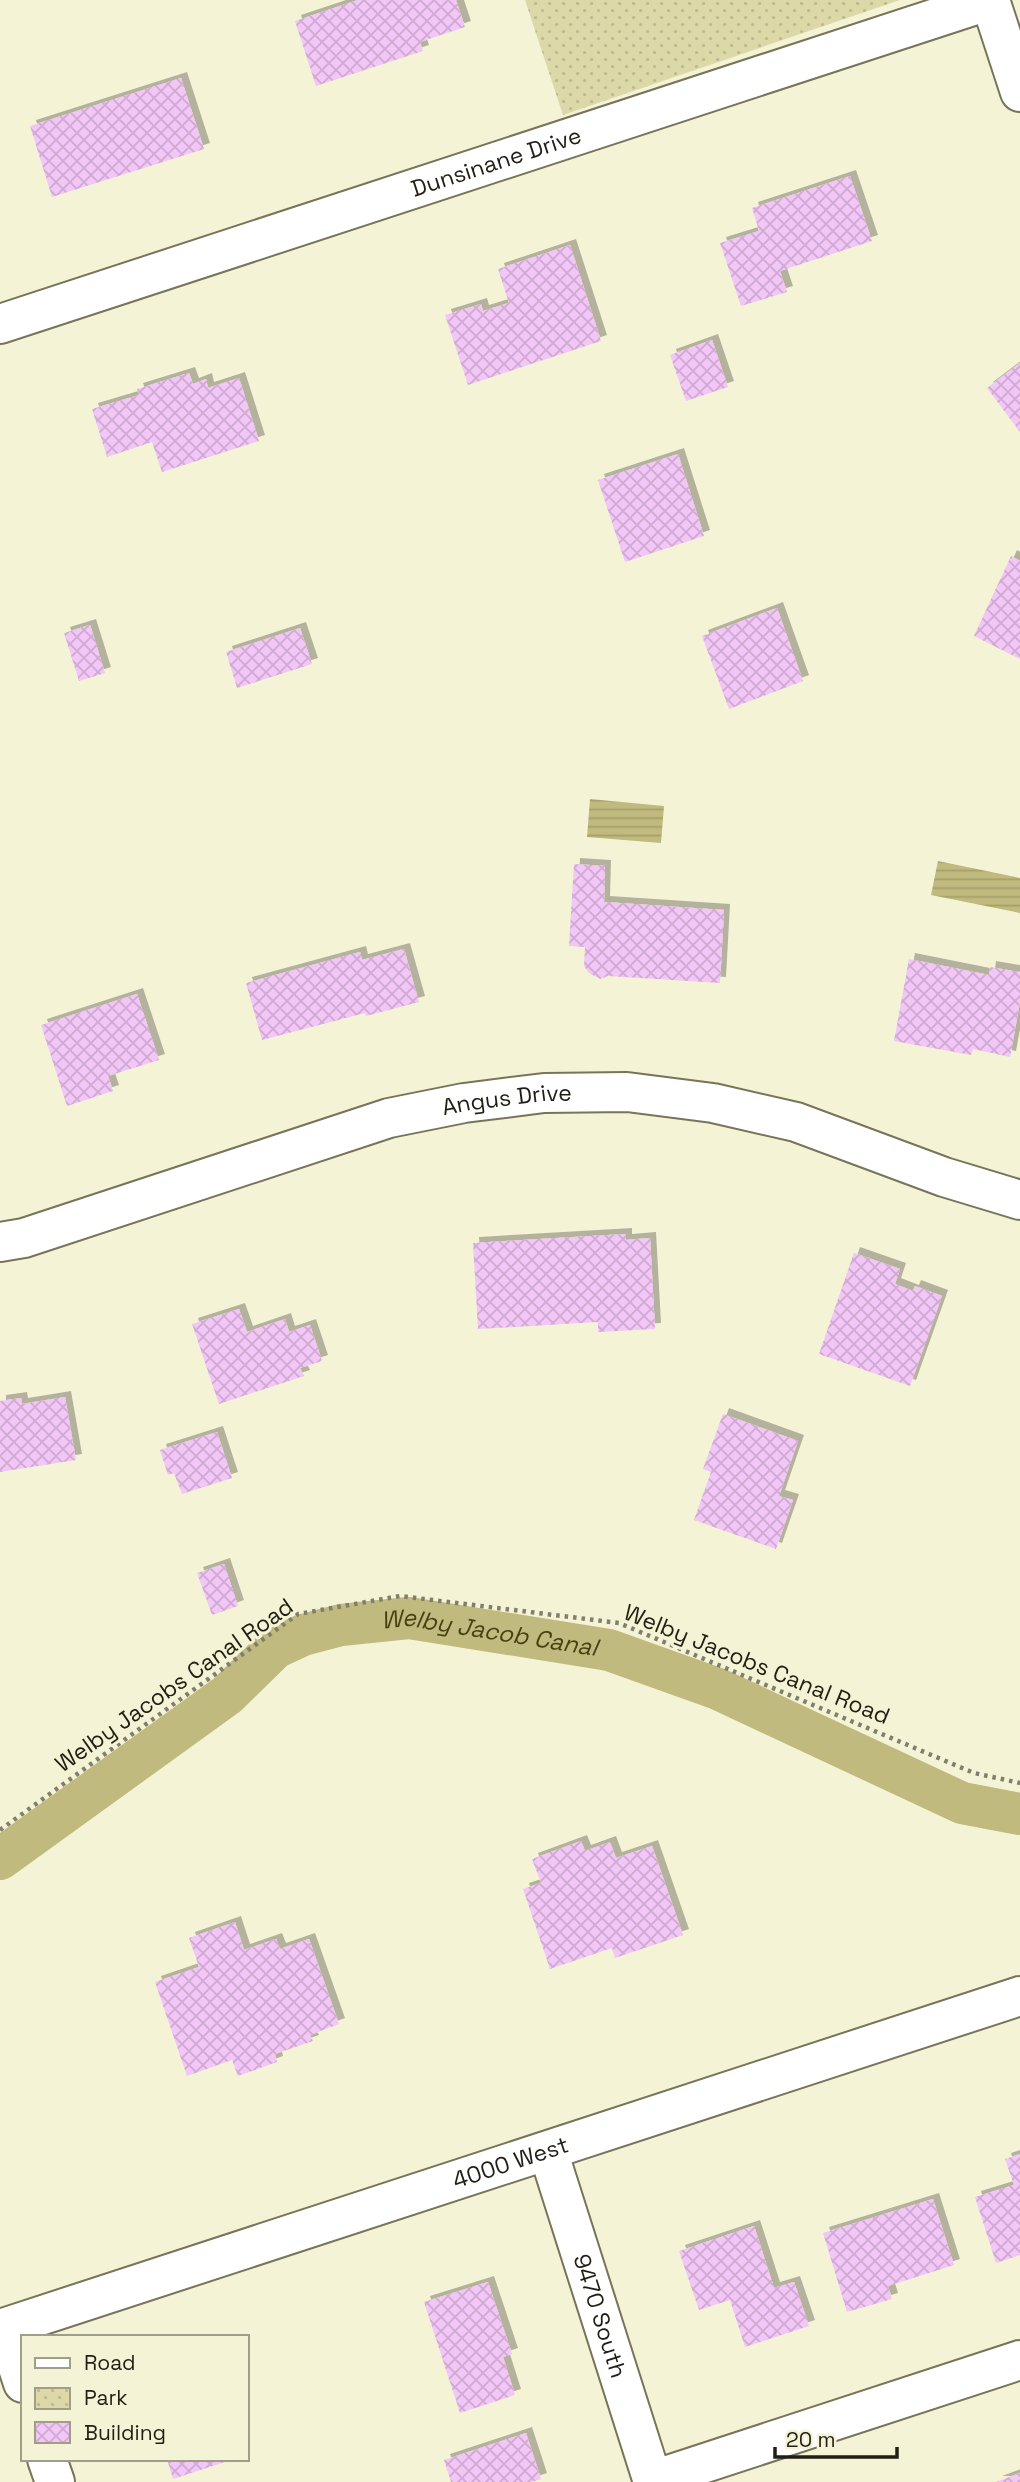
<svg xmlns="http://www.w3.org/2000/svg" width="1020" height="2482" viewBox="0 0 1020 2482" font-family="'Space Grotesk',sans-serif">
	<defs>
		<pattern id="park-dots" width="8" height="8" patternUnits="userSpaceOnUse" patternTransform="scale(1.75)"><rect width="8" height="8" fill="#dcd8a8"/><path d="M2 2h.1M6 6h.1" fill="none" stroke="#bcb990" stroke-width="1.8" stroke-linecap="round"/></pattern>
		<pattern id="water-rules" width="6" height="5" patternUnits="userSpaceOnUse" patternTransform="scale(1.75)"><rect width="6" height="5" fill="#c0ba7e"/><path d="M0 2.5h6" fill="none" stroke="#a59f6c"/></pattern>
		<pattern id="building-cross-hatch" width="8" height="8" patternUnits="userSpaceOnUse" patternTransform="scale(1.75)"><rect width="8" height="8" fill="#f2c6f6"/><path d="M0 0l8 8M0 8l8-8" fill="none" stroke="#cfaad2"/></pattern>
		<filter id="shadow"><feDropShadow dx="6" dy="-6" stdDeviation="0" flood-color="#0004"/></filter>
	</defs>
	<rect width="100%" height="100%" fill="#f5f3d6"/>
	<path fill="url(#park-dots)" d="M525,0h375l-337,115z"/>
	<path fill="url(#water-rules)" d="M590,799l74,7 -3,37 -74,-6z
		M938,861l82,17v35l-89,-18z"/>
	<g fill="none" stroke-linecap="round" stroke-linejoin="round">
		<path stroke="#c0ba7e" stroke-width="42" id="s1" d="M0,1859l227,-164 48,-47 28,-13 38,-10 68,-7 200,32 109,39 244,114 58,11"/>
	</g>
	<path fill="url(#building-cross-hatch)" filter="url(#shadow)" d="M358,0h98l9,27 -45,15 3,9 -107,35 -21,-65z
		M181,78l23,71 -152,48 -22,-71z
		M850,176l22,65 -92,30 7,21 -46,14 -21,-63 39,-12 -7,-23z
		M570,245l31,96 -133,44 -23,-70 36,-11 2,7 26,-8 -11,-34z
		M712,340l16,47 -42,14 -16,-46z
		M1020,363v69l-33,-44z
		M189,373l4,11 13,-5 2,9 31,-10 20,63 -97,31 -10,-30 -45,15 -15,-48 47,-14 -2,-6z
		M678,454l26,82 -79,26 -27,-82z
		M1011,556l9,5v98l-46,-23z
		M777,608l26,73 -74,28 -27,-73z
		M90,625l15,48 -26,8 -15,-48z
		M300,628l12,36 -75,24 -11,-36z
		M574,864l31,2 -1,36 120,8 -4,73 -112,-7 -8,3 -11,-6 -5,-7 1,-19 -16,-1z
		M404,949l15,53 -53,14 -1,-3 -103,27 -16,-57 114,-31 2,8z
		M909,959l80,16 1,-8 30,5v30l-10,55 -37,-8 -2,6 -77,-14z
		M137,994l22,66 -51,16 5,15 -46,15 -26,-81z
		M626,1234v6l24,-2 5,91 -57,3v-10l-120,7 -5,-86z
		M854,1253l46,16 -5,15 18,7 2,-5 27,10 -32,90 -91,-32z
		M239,1309l8,23 38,-13 4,13 21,-7 12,36 -22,7 4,8 -85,28 -27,-80z
		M65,1397l11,63 -76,12v-71l21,-3 1,6z
		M723,1414l75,27 -19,55 14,4 -17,49 -82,-29 17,-48 -8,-3z
		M217,1432l15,46 -50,16 -8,-21 -6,2 -8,-25z
		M224,1564l14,42 -26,9 -15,-42z
		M581,1841l4,10 25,-9 6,16 36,-12 31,89 -68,23 -3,-10 -62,21 -27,-80 18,-6 -9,-24z
		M235,1922l9,28 32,-11 4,10 29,-10 30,85 -29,11 3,6 -38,13 2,8 -39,14 -6,-16 -45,16 -32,-94 44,-15 -10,-29z
		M1020,2154v101l-24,8 -21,-66 39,-12 -9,-26z
		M933,2199l21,66 -66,21 4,13 -45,13 -24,-79z
		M754,2226l20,62 20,-6 15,44 -64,21 -15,-47 -31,10 -20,-59z
		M488,2282l24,72 -9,3 12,38 -55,18 -36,-111z
		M526,2433l15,46 -9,3h-81l-7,-22z
		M167,2459h64v1l-58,19z
		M1020,2473v9h-24z"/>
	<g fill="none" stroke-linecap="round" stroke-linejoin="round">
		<g stroke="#77745a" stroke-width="42">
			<g id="minor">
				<path d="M990,0l30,92"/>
				<path id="s2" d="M0,324l991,-324"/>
				<path id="s3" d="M0,1242l24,-4 365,-120 75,-15 80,-10 83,-1 86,11 83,19 148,55 76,23"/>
				<path id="s4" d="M548,2151l105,331"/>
				<path d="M5,2328l18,55"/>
				<path d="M47,2459l8,23"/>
				<path d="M653,2480l367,-120"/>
			</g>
		</g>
		<g stroke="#77745a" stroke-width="42">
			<g id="major">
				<path id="s5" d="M0,2329l1020,-333"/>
			</g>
		</g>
		<path stroke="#817f6c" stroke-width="4.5" stroke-dasharray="3.5 5" stroke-linecap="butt" d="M0,1830l298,-216 102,-18 219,27 355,150 46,10"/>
		<use href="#minor" stroke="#fff" stroke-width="38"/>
		<use href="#major" stroke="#fff" stroke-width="38"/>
	</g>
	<g text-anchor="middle" stroke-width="6" stroke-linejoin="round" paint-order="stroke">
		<g font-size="23" fill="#201f14" stroke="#f5f3d6">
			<text dy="8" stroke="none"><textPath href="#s2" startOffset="522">Dunsinane Drive</textPath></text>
			<text dy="8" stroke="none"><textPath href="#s3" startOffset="528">Angus Drive</textPath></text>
			<text transform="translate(757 1664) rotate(22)" y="8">Welby Jacobs Canal Road</text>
			<text transform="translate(174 1685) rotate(-35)" y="8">Welby Jacobs Canal Road</text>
			<text dy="8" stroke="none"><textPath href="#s5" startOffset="537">4000 West</textPath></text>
			<text dy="8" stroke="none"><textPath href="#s4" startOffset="173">9470 South</textPath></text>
		</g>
		<g font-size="24" font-style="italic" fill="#474213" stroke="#f5f3d6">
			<text dy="8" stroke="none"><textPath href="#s1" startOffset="567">Welby Jacob Canal</textPath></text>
		</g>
	</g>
	<rect x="21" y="2335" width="228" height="126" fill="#f5f3d6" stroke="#a09e88" stroke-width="2"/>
	<rect x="35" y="2358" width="35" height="10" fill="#ffffff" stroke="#a09e88" stroke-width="2"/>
	<text x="84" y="2370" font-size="21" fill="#201f14">Road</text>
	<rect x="35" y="2388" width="35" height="21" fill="url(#park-dots)" stroke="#a09e88" stroke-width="2"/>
	<text x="84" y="2405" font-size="21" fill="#201f14">Park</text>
	<rect x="35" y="2422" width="35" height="21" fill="url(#building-cross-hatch)" stroke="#a09e88" stroke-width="2"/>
	<text x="84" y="2440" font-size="21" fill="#201f14">Building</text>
	<path d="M775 2447v10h122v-10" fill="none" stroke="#201f14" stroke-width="3.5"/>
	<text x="786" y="2447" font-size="21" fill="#201f14" stroke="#f5f3d6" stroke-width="5" paint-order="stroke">20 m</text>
</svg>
